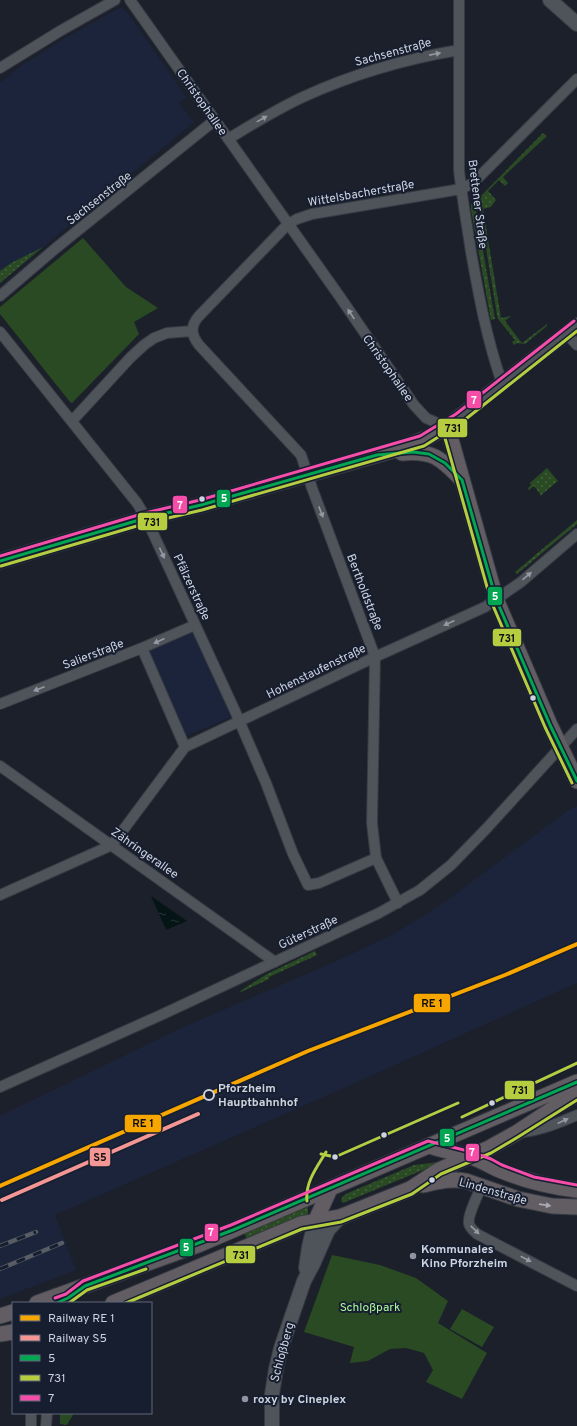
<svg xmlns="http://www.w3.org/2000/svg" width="577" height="1426" viewBox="0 0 577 1426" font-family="Overpass,sans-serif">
	<defs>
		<pattern id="grass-dots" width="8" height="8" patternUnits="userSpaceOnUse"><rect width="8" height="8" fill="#294a23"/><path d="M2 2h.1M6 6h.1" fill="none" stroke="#476342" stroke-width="1.8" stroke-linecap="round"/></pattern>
		<pattern id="forest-crowns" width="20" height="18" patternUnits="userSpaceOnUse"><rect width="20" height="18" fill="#294a23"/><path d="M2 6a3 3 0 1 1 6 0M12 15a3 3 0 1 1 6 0" fill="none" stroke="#476342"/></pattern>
		<pattern id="water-ripples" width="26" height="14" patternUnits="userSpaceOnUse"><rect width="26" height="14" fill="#051415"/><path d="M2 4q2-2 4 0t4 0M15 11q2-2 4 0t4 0" fill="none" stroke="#283537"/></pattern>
	</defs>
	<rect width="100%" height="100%" fill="#1c202a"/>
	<path fill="#1b243a" d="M119,8h3l5,4 56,80v1l3,4 -7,6 15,19 -194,161v-200l19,-16 48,-30z
		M193,632l38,85 -47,20 -37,-85z
		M577,806v177l-233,105 -289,127 21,55 -76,29v-183l179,-87 155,-67 60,-28 48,-30 125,-93z"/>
	<path fill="url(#grass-dots)" d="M543,133l4,3 -44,41 5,6 -3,3 -6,-6 -11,11 8,9 -5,7 -8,2 18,109 10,-2 -6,5 17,22 25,-19v2l-22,18 -8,-1 -3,2 -2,-3 3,-2 -17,-21 -1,-4 -19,-116z
		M474,203l1,2 20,114 -4,1 -20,-110v-6z
		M43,247l-43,36v-12l11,-8z
		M547,468l11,13 -18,15v-2l-6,-8 -5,4 -1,-2 3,-3 -1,-2z
		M577,520v4l-60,50 -2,-2z
		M315,951l2,4 -48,22v2l-28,13 -1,-1 27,-17z
		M439,1162l1,1 -97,40 -2,-3 2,-4 5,-3 66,-28z
		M308,1206v9l-61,24 -3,-7z"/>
	<path fill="url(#forest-crowns)" d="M60,1413h14l-7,12 -7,-1z"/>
	<path fill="#294a23" d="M83,238l43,49 32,21 -24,14 5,12 -67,69 -2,-1 -70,-88v-7z
		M332,1255l48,10 36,13 32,23 -10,22 49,30 -25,46 -36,-17 7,-12 -9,-17 -18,-5 -16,1 -22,12 -18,2 4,-16 -50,-15z
		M462,1309l32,18 -12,20 -32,-18z"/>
	<path fill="url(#water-ripples)" d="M151,896l36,25 -21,9z"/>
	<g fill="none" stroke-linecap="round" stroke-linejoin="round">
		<g stroke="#373a43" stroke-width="12">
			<path id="minor" d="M130,0l210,297 74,108 12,13 20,9
				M459,0v170c3,28 8,55 12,82 8,45 16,88 31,131
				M0,68l60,-37 55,-31
				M228,139c25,-15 49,-30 75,-42 50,-23 102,-38 156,-47
				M0,296l56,-48 159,-128
				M0,332l137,171 9,15 89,193 31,72 27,71 15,31 11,-2 57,-25
				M566,333l11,12
				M72,421l58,-63 14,-13 10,-7 13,-5 25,-2
				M142,648l43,99
				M0,704l142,-56 53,-23
				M0,766l275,196
				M0,895l112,-50 73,-98 190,-90 110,-50 36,-25 56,-48
				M398,903l-22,-45 -4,-35 3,-166 -4,-11 -59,-158 -11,-33 -102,-110c-8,-10 -9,-19 0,-29l89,-92 9,-5 15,-5 149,-25 12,-6 104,-104
				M0,1087l161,-72 218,-102 41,-23 31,-25 35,-36 91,-100
				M518,1133c24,-3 38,-9 59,-18
				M481,1187c-3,8 -14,29 -12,37 1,4 5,7 8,10l100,52
				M31,1413v13
				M46,1426l1,-13"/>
		</g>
		<g stroke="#373a43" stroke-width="16">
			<path id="secondary" d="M550,0l27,24
				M446,427l131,-102
				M306,1268l3,-21 6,-25
				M272,1426v-32l4,-25 5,-21 23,-67 9,-17 15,-34 12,-13"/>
		</g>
		<g stroke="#373a43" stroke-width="17">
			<path id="primary" d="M402,453c30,-3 39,5 59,26
				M0,561l146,-43 55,-13 197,-56 29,-11 19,-11 4,9 46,163 54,126 27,56
				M429,1146c14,4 28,7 42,11 11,3 20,10 31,14 24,10 49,16 75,19
				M423,1185c14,-3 28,-7 43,-4l52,18 34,7 25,1
				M315,1222l15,-33
				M37,1303l161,-58 35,-15 344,-148
				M113,1303l188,-79 39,-7 70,-28 29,-19 50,-22 27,-15 41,-27 20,-12
				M0,1316l13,-4
				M0,1334l13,-2"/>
		</g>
		<use href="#minor" stroke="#4f535a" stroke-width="10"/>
		<use href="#secondary" stroke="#4f535a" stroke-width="14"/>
		<use href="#primary" stroke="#625d63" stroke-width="15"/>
		<g stroke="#585c65" stroke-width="4.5">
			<path id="rail" d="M0,1246l36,-14
				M0,1269l62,-26"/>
		</g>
		<use href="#rail" stroke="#161e30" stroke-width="3" stroke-dasharray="9" stroke-linecap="butt"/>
		<g stroke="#161e30" stroke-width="6">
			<path id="bus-1" d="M0,561l146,-43 55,-13 176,-50 36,-3 16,2 16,9 17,17 34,119 54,126 27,56
				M57,1303l11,-5 17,-12 148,-56 344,-148"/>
		</g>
		<g stroke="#161e30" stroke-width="6">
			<path id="bus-2" d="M441,429l4,9 46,163 54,126 27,56
				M1,566l146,-43 55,-13 222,-64 38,-24 115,-91
				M462,1117l115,-54
				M321,1154l14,3 123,-54
				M307,1201c-2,-19 10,-34 19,-49
				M69,1303l18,-13 59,-21
				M126,1303l176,-74 39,-7 71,-28 29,-20 50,-21 27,-16 59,-37"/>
		</g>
		<g stroke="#161e30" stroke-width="6">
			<path id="bus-3" d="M0,556l145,-43 55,-13 220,-64 36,-22 118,-93
				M55,1298l11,-4 17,-13 148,-56 197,-84 44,11 19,7 11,6 32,12 43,8"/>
		</g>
		<use href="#bus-1" stroke="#00a651" stroke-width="3"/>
		<use href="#bus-2" stroke="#b6cd3f" stroke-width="3"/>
		<use href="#bus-3" stroke="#f54da8" stroke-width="3"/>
		<g stroke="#161e30" stroke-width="7">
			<path id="rail-1" d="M0,1186l308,-135 197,-76 72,-31"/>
		</g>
		<g stroke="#161e30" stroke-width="7">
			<path id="rail-2" d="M2,1200l196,-86"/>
		</g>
		<use href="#rail-1" stroke="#f7a600" stroke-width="4"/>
		<use href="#rail-2" stroke="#f49694" stroke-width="4"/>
	</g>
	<defs><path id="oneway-solid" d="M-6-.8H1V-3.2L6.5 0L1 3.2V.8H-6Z"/></defs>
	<g fill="#9499a3">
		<use href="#oneway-solid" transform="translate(435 54) rotate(-11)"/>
		<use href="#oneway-solid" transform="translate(262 119) rotate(-29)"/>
		<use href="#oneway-solid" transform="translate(351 314) rotate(-124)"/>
		<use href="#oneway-solid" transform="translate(321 512) rotate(69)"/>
		<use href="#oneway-solid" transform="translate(162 553) rotate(65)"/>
		<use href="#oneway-solid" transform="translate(527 576) rotate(-40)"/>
		<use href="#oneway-solid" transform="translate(449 623) rotate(155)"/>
		<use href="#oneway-solid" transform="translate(159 641) rotate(156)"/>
		<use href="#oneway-solid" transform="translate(39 689) rotate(159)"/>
		<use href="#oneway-solid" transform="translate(563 1121) rotate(-25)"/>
		<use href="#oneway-solid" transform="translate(475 1230) rotate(44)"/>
		<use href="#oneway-solid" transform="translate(526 1259) rotate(28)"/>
	</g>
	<use fill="#a8aab4" href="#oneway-solid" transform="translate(545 1205) rotate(8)"/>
	<g fill="#cdd3df" stroke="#161e30" stroke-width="1.5">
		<circle cx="202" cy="499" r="3.5"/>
		<circle cx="533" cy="698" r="3.5"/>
		<circle cx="492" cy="1103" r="3.5"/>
		<circle cx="384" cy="1135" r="3.5"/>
		<circle cx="335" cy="1157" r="3.5"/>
		<circle cx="432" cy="1180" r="3.5"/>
	</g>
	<circle fill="#161e30" stroke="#cdd3df" stroke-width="2" cx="209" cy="1095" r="5"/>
	<g fill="#8f94a0" stroke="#161e30" stroke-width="1.5">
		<circle cx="413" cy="1256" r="4"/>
		<circle cx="245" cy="1399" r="4"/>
	</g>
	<g text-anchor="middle" stroke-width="4" stroke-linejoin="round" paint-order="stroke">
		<g font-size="12" fill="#cdd3df" stroke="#161e30">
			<text transform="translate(393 52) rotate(-15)" y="4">Sachsenstraße</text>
			<text transform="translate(202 102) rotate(55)" y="4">Christophallee</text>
			<text transform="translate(361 193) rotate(-10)" y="4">Wittelsbacherstraße</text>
			<text transform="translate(99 198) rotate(-38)" y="4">Sachsenstraße</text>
			<text transform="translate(478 204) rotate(83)" y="4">Brettener Straße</text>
			<text transform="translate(388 368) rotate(55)" y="4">Christophallee</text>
			<text transform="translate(192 587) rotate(65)" y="4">Pfälzerstraße</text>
			<text transform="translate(365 592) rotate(69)" y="4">Bertholdstraße</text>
			<text transform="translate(93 654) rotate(-21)" y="4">Salierstraße</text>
			<text transform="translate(316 671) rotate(-26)" y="4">Hohenstaufenstraße</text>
			<text transform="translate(145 853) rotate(35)" y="4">Zähringerallee</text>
			<text transform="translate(308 932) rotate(-25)" y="4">Güterstraße</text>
			<text transform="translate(493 1191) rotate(16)" y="4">Lindenstraße</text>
			<text transform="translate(282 1352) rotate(-75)" y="4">Schloßberg</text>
		</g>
		<g font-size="12" font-weight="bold" fill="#cdd3df" stroke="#161e30" text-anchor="start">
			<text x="218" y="1092">Pforzheim<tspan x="218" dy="14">Hauptbahnhof</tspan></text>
		</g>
		<g font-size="12" font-weight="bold" fill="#cdd3df" stroke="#161e30" text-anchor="start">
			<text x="421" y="1253">Kommunales<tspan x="421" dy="14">Kino Pforzheim</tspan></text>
			<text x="253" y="1403">roxy by Cineplex</text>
		</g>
		<g font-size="12" fill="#abf898" stroke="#161e30">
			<text x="370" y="1311">Schloßpark</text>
		</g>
	</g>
	<g stroke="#161e30" stroke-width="1.5">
		<rect x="466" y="390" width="16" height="19" rx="4" fill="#f54da8"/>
		<rect x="437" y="418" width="31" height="20" rx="4" fill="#b6cd3f"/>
		<rect x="216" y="489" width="15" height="19" rx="4" fill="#00a651"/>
		<rect x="172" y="495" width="16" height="19" rx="4" fill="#f54da8"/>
		<rect x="137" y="512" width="31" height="19" rx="4" fill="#b6cd3f"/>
		<rect x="487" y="586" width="16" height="20" rx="4" fill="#00a651"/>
		<rect x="492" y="628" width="30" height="19" rx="4" fill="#b6cd3f"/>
		<rect x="413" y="993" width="38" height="20" rx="4" fill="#f7a600"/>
		<rect x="504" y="1080" width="31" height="20" rx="4" fill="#b6cd3f"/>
		<rect x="124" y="1114" width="38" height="19" rx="4" fill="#f7a600"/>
		<rect x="439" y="1128" width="16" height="19" rx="4" fill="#00a651"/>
		<rect x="465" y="1143" width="15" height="19" rx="4" fill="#f54da8"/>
		<rect x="89" y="1147" width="22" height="20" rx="4" fill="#f49694"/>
		<rect x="204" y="1223" width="15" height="19" rx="4" fill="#f54da8"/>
		<rect x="179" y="1238" width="15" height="19" rx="4" fill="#00a651"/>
		<rect x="225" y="1245" width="31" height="19" rx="4" fill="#b6cd3f"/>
	</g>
	<g font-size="11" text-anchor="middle" font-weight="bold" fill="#fff">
		<text x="474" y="404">7</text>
		<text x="224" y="502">5</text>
		<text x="180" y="509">7</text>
		<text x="495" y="600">5</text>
		<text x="447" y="1142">5</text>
		<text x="472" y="1156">7</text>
		<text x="211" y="1236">7</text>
		<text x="186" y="1251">5</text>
	</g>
	<g font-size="11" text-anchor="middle" font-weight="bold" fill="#111">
		<text x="453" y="432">731</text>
		<text x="152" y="526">731</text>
		<text x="507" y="642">731</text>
		<text x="432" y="1007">RE 1</text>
		<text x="520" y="1094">731</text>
		<text x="143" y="1127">RE 1</text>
		<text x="100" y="1161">S5</text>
		<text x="241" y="1259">731</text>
	</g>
	<rect x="12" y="1302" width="140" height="112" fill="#161e30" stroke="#5f6676"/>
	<rect x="20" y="1315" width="20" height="6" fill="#f7a600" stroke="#5f6676"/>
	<text x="48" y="1322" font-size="12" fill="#cdd3df">Railway RE 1</text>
	<rect x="20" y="1335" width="20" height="6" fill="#f49694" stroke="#5f6676"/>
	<text x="48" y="1342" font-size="12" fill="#cdd3df">Railway S5</text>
	<rect x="20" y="1355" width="20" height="6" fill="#00a651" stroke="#5f6676"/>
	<text x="48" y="1362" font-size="12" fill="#cdd3df">5</text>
	<rect x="20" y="1375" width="20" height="6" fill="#b6cd3f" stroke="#5f6676"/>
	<text x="48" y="1382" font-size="12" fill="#cdd3df">731</text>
	<rect x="20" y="1395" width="20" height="6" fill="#f54da8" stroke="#5f6676"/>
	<text x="48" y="1402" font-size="12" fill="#cdd3df">7</text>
</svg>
